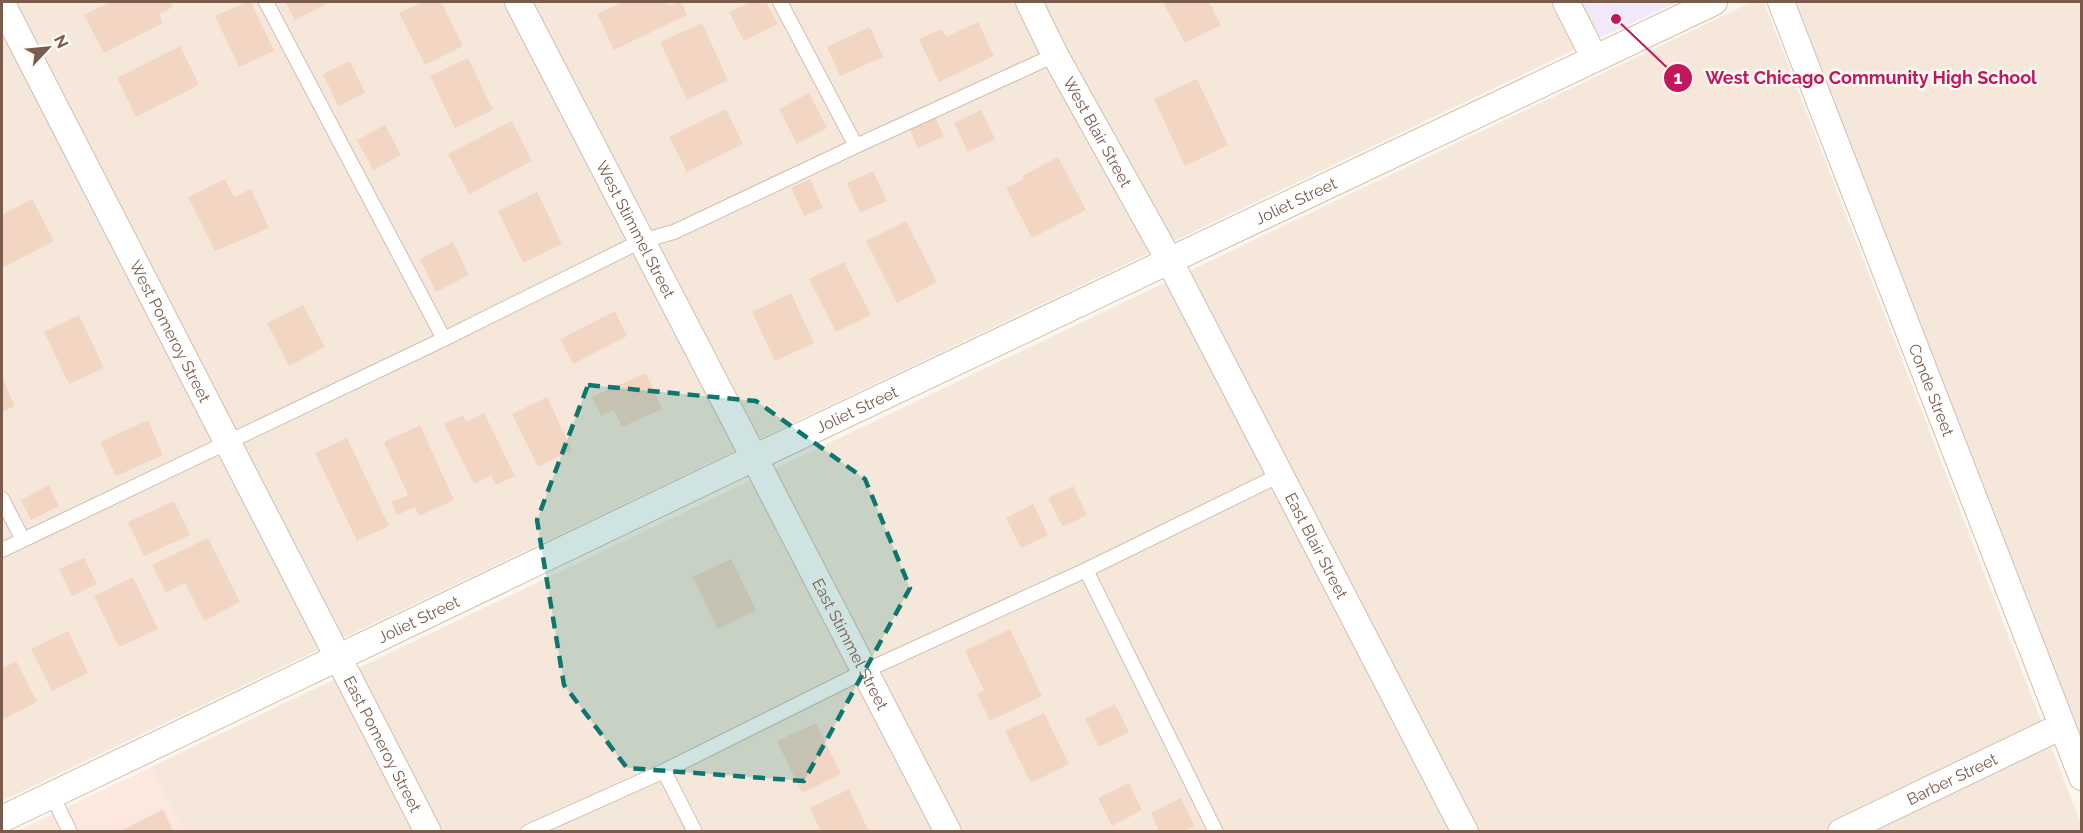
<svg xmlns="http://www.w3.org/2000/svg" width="2083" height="833" viewBox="0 0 2083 833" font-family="Raleway,sans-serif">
	<rect width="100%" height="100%" fill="#fdf6ec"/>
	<path fill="#f5e8da" d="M2,2h1581l18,35 -1599,764z
		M1752,2h12l317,822 1,7 -1898,1 -33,-65z
		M1796,2h285v748z"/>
	<path fill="#fde8e0" d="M151,767l33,64 -169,1z"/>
	<path fill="#f3e8fa" d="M1583,2h95l-77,35z"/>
	<path fill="#f3d5c3" d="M110,2h60l3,5 -14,7 4,9 -59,30 -20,-38z
		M247,2h4l23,49 -35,16 -24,-51z
		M285,2h38l2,3 -30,15z
		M423,2h18l22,44 -38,19 -26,-52z
		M623,2h44l2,4 12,-4 6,13 -73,35 -17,-36z
		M750,2h16l12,22 -34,17 -15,-29z
		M1163,2h46l12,23 -36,18z
		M978,22l16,34 -55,26 -20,-43 23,-10 4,8z
		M702,23l26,57 -41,20 -27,-58z
		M870,27l13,30 -43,19 -13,-29z
		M180,46l19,39 -63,32 -19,-39z
		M468,58l25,52 -38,18 -25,-52z
		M350,61l15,32 -27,13 -15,-32z
		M1197,79l31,66 -43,21 -31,-67z
		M809,93l18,35 -30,16 -18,-35z
		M726,109l17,35 -56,28 -18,-35z
		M981,110l14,29 -27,13 -14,-29z
		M933,112l11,24 -26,12 -11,-24z
		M512,121l20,40 -63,33 -21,-40z
		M385,125l16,30 -28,15 -16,-30z
		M1058,157l28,53 -54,28 -26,-50 18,-9 -2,-3z
		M873,171l14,30 -27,12 -13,-30z
		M225,179l9,18 17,-8 18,39 -54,23 -27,-54z
		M810,179l13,29 -19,8 -13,-28z
		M537,192l25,52 -39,19 -25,-52z
		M32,199l22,42 -52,27v-53z
		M906,221l31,61 -40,21 -31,-62z
		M453,242l16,33 -33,17 -16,-33z
		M844,262l27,53 -35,17 -27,-53z
		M791,293l23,50 -39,18 -23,-49z
		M303,305l22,42 -36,19 -22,-43z
		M615,311l12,25 -54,28 -13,-25z
		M79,315l25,53 -35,16 -25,-52z
		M646,373l16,36 -40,18 -8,-17 -13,6 -9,-19z
		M2,377l13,29 -13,6z
		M547,397l25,53 -34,17 -26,-53z
		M484,413l31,63 -19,9 -5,-10 -17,9 -30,-60 19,-9 3,7z
		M148,420l15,35 -47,21 -16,-34z
		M420,425l34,75 -35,16 -4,-9 -18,8 -6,-13 17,-7 -24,-53z
		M347,438l42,88 -32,15 -42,-88z
		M49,485l10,21 -28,14 -10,-20z
		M1073,486l14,29 -24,12 -15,-29z
		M174,501l16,34 -46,21 -16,-34z
		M1033,504l15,31 -27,13 -15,-30z
		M208,538l32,64 -36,19 -19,-38 -19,10 -14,-28z
		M84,558l13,26 -25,12 -13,-27z
		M731,559l25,51 -38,19 -25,-52z
		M133,577l25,52 -39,18 -25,-51z
		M1010,629l32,67 -52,25 -13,-27 7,-4 -19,-39z
		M68,631l20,42 -36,18 -21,-42z
		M16,661l21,41 -35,18v-51z
		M1115,704l14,28 -30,15 -14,-28z
		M1044,713l25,51 -38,19 -26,-52z
		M816,723l25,51 -39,19 -25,-52z
		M1129,783l13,27 -30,16 -14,-28z
		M849,789l20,43h-48l-11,-24z
		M1181,798l14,28 -12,6h-24l-8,-19z
		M163,809l11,23h-55z"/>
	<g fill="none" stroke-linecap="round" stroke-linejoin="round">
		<g stroke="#d1beb0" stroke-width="16">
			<path id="lane" d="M266,2l178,337
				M780,2l76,144 199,-91
				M2,499l21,41
				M2,550l442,-211 197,-98 33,-9 182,-86
				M1086,570l130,262
				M664,771l31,61
				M52,795l18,37
				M528,832l136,-61 201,-100 221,-101 194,-95"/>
		</g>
		<g stroke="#d1beb0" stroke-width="28">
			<g id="street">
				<path id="s1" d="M518,2l430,830"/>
				<path id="s2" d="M1029,2l26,53 114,205 296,572"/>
				<path d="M1566,2l28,55"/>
				<path id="s3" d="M1781,2l301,775"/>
				<path id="s4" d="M2,4l426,828"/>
				<path id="s5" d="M2,819l752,-361 960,-456"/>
				<path id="s6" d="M1841,832l221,-106"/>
			</g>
		</g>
		<use href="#lane" stroke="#fff" stroke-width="14"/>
		<use href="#street" stroke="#fff" stroke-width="26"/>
	</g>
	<path fill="#0f766e" fill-opacity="0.2" stroke="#0f766e" stroke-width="4.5" stroke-dasharray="12 8" stroke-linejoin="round" d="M588,385l168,16 109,78 45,109 -106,193 -177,-13 -63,-83 -27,-165z"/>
	<g text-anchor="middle" stroke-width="5" stroke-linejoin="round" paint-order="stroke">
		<g font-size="16" fill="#7a5c4d" stroke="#fffaf3">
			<text dy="6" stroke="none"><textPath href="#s2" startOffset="147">West Blair Street</textPath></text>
			<text dy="6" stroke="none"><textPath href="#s5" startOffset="1434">Joliet Street</textPath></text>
			<text dy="6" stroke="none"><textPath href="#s1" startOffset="256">West Stimmel Street</textPath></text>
			<text dy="6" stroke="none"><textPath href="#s4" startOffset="368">West Pomeroy Street</textPath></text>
			<text dy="6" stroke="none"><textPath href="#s3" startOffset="416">Conde Street</textPath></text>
			<text dy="6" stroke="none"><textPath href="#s5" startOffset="948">Joliet Street</textPath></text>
			<text dy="6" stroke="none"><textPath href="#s2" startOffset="615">East Blair Street</textPath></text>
			<text dy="6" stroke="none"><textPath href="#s5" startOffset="462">Joliet Street</textPath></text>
			<text dy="6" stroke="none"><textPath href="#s1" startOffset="723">East Stimmel Street</textPath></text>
			<text dy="6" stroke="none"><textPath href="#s4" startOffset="832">East Pomeroy Street</textPath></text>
			<text dy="6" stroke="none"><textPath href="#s6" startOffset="123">Barber Street</textPath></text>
		</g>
	</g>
	<path fill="none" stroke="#c2185b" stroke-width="2" d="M1616 19L1678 78"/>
	<g fill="#c2185b" stroke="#fffaf3" stroke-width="2">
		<circle cx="1616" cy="19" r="6"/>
		<circle cx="1678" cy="78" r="15"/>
	</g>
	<g font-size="18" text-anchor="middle" font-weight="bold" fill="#fff">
		<text x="1678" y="84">1</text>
	</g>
	<g font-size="18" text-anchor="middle" font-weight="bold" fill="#c2185b" stroke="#fffaf3" stroke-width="5" stroke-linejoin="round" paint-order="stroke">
		<text x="1871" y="84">West Chicago Community High School</text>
	</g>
	<rect width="2083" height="833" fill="none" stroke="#7a5c4d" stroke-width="6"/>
	<g transform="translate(48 48) rotate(64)" stroke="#fffaf3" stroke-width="4.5" paint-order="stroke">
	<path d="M0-4.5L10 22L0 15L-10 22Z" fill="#7a5c4d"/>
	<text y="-9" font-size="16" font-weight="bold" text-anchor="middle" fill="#7a5c4d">N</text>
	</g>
</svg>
